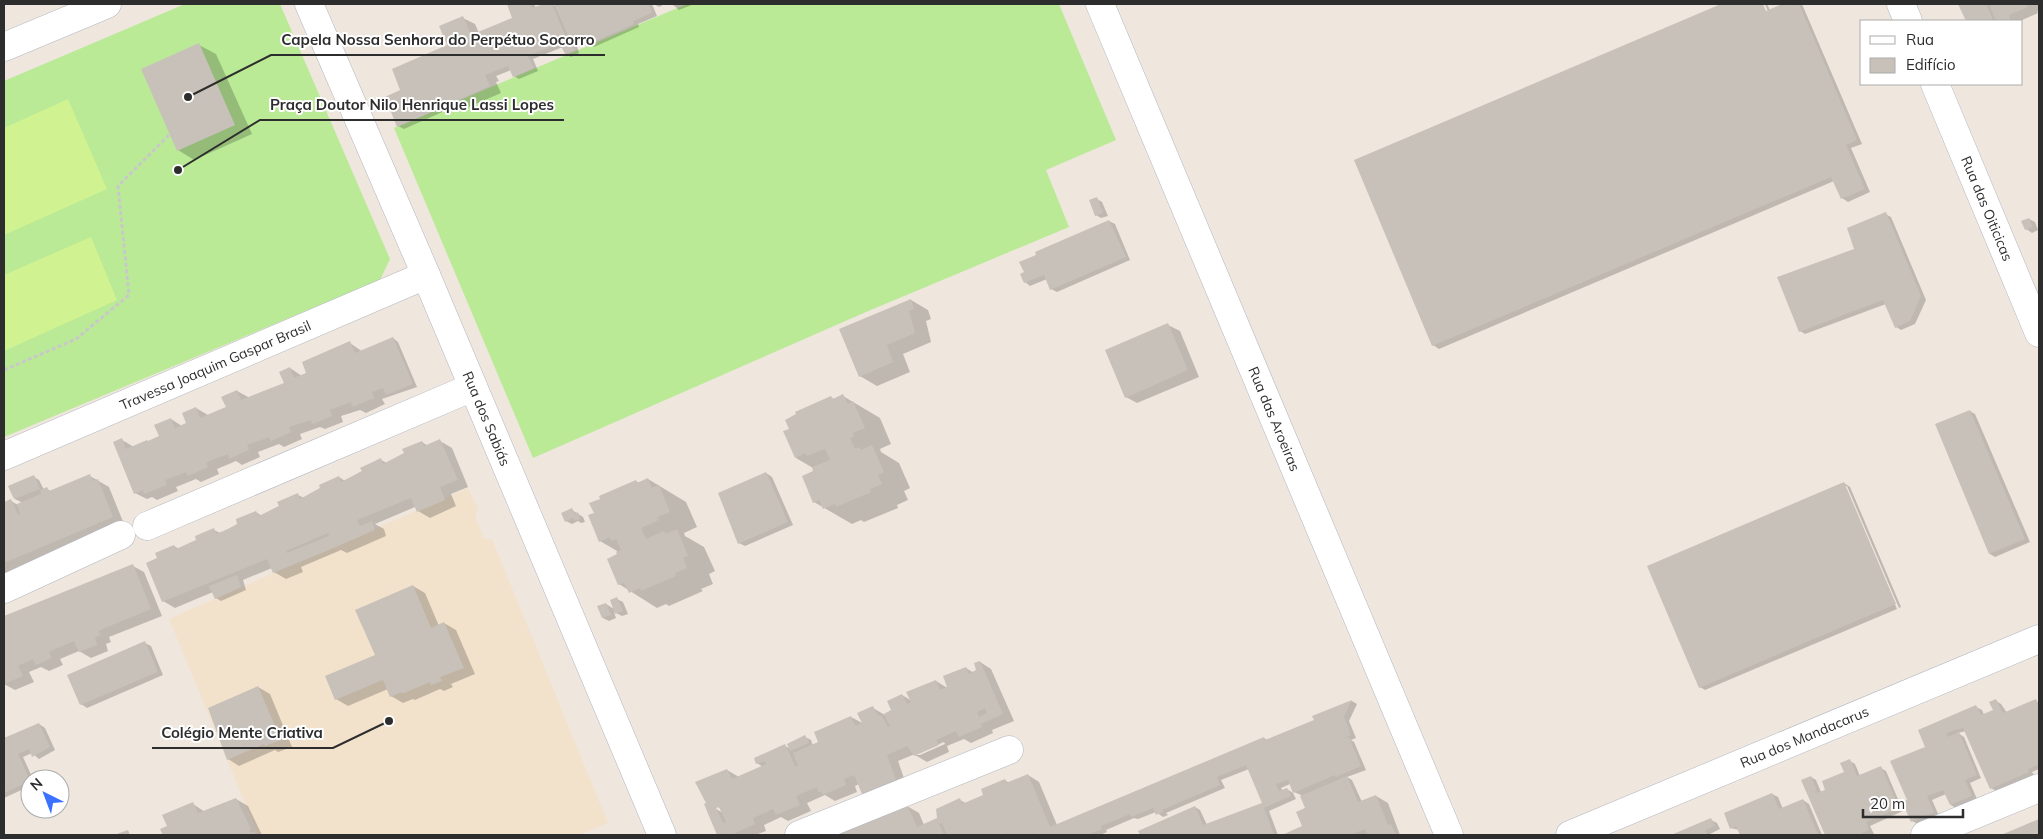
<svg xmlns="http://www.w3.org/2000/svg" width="2043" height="839" viewBox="0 0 2043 839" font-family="Mulish,sans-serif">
	<rect width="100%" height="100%" fill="#efe6de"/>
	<path fill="#f2e2cc" d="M468,488l10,21 -3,6 9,24h8l116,284 -29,12h-321l-89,-216z"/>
	<path fill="#baea96" d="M185,4h95l110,255 -10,21 -376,157v-356z
		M687,4h372l57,136 -70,30 23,57 -203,85 -333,146 -139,-330z"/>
	<path fill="#d1f291" d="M68,99l39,90 -103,46v-107z
		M91,237l26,63 -113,51v-76z"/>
	<path fill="#0003" fill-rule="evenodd" d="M508,4h26l2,4 11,-4 10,2 -1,-2h96l5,12 -19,8 1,3 -45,20 -6,-3 -2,-6 -9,4 -8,-4 3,5 5,3 2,7 -8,4 -5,-3 -3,-7 -30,12 5,12 -19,8 -5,-3 -3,-6 -15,6 3,5 -3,1 5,11 -37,16 -9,-5 1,2 -52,23 -6,-3 4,-35 47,-45 14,-28 12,6 4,9 35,-15z
		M654,4h11l-6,3z
		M672,4h22l-15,6z
		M1724,4h38l5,13 3,-1 -5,-12h2l3,6 15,-6h17l60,140 -11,4 19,44 -22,10 -6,-4 -8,-17 -395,168 -6,-4 -78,-184z
		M1960,4h79v7h-2l1,2 -18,8h-52z
		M199,45l17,9 36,80 -58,26 -16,-10z
		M1097,199l5,3 6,14 -7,2 -5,-3z
		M1885,214l6,3 35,83 -11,24 -14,6 -5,-3 -10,-23 -81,30 -5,-3z
		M2029,219l6,3 3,8 -6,3 -6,-4z
		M1109,221l6,3 15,36 -73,32 -6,-3 -4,-10 -17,7 -5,-4z
		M911,300l17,10 3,9 -5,2 5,21 -28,12 7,18 -33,14 -17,-10z
		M1168,325l12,6 19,46 -62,26 -11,-6z
		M393,338l5,4 19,45 -35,12 3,5 -19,9 -6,-3 -19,6 2,6 -18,7 -5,-2 -20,7 2,5 -18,8 -5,-3 -21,8 2,5 -18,8 -6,-4 -7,3 -12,5 2,5 -18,8 -5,-3 -20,8 2,4 -21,9 -5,-3 -5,2 -12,-6 -13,-53 12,7 15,-5 12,-5 10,-18 11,7 6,-2 8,-16 12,7 19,-8 10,-16 13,7 36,-14 4,-16 12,8 48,-33 13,9z
		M843,396l37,22 11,26 -11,5 1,3 18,11 11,25 -6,3 4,9 -11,5 1,3 -34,14 -3,-2 -9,4 -38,-22 -1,-34 -17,-10 35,-60 4,1z
		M1970,411l5,3 55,128 -35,15 -5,-3z
		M440,441l12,7 16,39 -17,7 5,12 -26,12 -12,-7 -3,-4 -40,17 9,5 2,7 -39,17 -6,-3 -40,17 2,5 -17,7 -12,-7 -2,-4 -29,12 3,10 -25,11 -5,-3 -3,-6 -38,16 -12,-7 -4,-42 15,-13 5,3 19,-8 16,-11 6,3 19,-9 17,-12 6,4 36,-21 6,3 35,-21 6,4 36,-21 6,3 7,-3 28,-18 6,4z
		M766,473l6,4 21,48 -48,21 -6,-3z
		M90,476l19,11 15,37 -120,50v-73l1,2 6,-2 7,4 5,-2 -8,-4 -5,-12 24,-10 5,3 5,10 3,-1 4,2z
		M648,479l38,23 11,25 -13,6 1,3 19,11 11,24 -6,3 4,10 -12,5 2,2 -34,15 -3,-2 -9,4 -38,-24 -2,-33 -17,-10 -5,-28 41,-32 3,2z
		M1844,483l6,4 51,120 -2,1 -52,-122h-2l52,123 -192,81 -5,-3z
		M572,510l11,7 2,5 -4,1 -3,-2 -6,3 -6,-3z
		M133,566l11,6 18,44 -53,21 2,5 -5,2 2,7 -17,7 -12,-7 -19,8 3,6 -14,6 -8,-4 -12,5 5,10 -19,8 -11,-6v-66z
		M413,586l12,7 14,33 5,-3 12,7 19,44 -24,10 2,3 -9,4 -4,-2 -25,11 -2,-1 -10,4 -12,-7 -3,-7 -40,17 -12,-7 40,-43z
		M617,599l6,3 5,12 -6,2 -8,-4 2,6 -7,3 -6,-3 3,-14 8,5z
		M145,643l6,3 12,29 -76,33 -6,-4 -12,-28z
		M980,662l11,7 23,52 -22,9 1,3 -22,10 -7,-4 -17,7 2,6 -22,10 -12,-7h5l25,-11 -1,-2 -46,19 9,26 -32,13 -12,-7 -4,-9 -4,2 2,6 -22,9 -10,-6 -18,8 4,8 -23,10 -7,-4 -17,8 2,6 -11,4h-36l-13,-31 21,-34 12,7 24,-10 -6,-4 28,-17 6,3 14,-12 6,3 2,6 38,-29 13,7 9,-16 12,7 8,-4 9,-16 10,6 24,-20 13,8 17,-21 8,5 4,-2zM716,806l11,6 -2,2 -9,-5z
		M258,687l12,7 22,53 -14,5 -3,-2 -36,16 -11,-7z
		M1352,701l5,3 -8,17 7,17 -5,2 3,2 12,28 -19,7 5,3 10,22 14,-6 12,7 12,32h-115l20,-9 1,-17 -5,-14 -7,-3 -4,-8 -9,4 2,3 4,-2 6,4 3,6 -27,12 9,24h-137l-1,-4 55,-24 5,3 7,15 57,-22 -15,-34 -28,11 4,8 -59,25 2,2 -5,2 -7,-5 -18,7 -4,-1 -28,12 1,2 -7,3h-258l-1,-1 66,-28 12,7 5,12 15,-6 21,-19 7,4 18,-8 20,-16 4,3 19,-8 11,7 18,43 207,-87 3,2 48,-20 -1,-3z
		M1996,701l5,3 6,9 29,-12 3,2v66l-7,3 2,3 -38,16 -5,-3 -25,-57 -8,2 6,4 17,41 -11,5 7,16 -21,9 -5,-3 -5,-11 -14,6 7,16 -21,8 -6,-3 -4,-20 19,-53 49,-41 6,3 2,5 10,-4z
		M39,724l6,4 10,22 -16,9 -7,-6 -9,4 10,22h-3v7l-26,12v-58z
		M1850,761l5,3 5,12 21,-8 5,3 17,40 -33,15 4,8 -4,1h-43l-24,-55 8,-3 5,3 5,12 5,-2 20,-18z
		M1772,794l6,3 5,12 20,-9 6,4 13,31h-81l-2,-5 -8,-2z
		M236,799l12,7 14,29h-99l-2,-5 7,-3 25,-23 12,8z
		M1711,820l6,3 3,6 -10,5 1,1h-37z"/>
	<path fill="#c8c1b9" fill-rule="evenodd" d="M507,4h23l2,4 12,-4h8l15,36 -39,16 6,12 -21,9 -5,-11 -23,9 5,11 -93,41 -12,-30 15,-7 -8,-21 55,-24 -8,-19 24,-10 8,19 41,-17z
		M554,4h95l3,9 -19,8 1,3 -47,21 -4,-11 -13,5z
		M1721,4h42l3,7 16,-7h17l58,136 -11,5 19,44 -24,10 -10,-22 -399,169 -78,-186z
		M1958,4h28l7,16 -27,1z
		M1989,4h37l2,3 -19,8 2,6h-15z
		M571,41l4,9 -10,4 -4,-8z
		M199,43l36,82 -58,26 -36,-82z
		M1097,197l6,16 -8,3 -6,-16z
		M1886,212l35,84 -11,25 -15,7 -12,-28 -84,32 -22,-55 77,-28 -7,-21z
		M2029,218l4,9 -8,3 -4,-9z
		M1109,220l17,37 -76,33 -6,-15 -20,8 -4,-9 4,-2 -5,-10 17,-7 -1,-3z
		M911,299l3,10 -5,2 6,22 -28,12 6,17 -34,15 -20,-48z
		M1168,323l20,47 -63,28 -20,-48z
		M393,337l20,47 -27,11 -3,-7 -11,4 2,6 -21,9 -2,-5 -21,8 2,6 -20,8 -1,-4 -22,7 2,5 -20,9 -2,-4 -22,8 2,5 -20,9 -1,-5 -11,4 -11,5 2,4 -20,9 -2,-4 -10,4 -11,4 2,5 -23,9 -1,-4 -9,4 -21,-52 9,-4 4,11 21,-9 1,1 11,-5 -5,-11 17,-7 4,10 11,-5 -4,-10 14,-6 4,11 26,-11 -5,-10 16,-7 4,10 43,-17 -5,-11 11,-5 4,11 12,-5 -4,-11 48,-21 5,12z
		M843,394l5,10 5,-3 12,27 -12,5 1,3 -4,2 5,11 4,-2 2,3 11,-5 12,27 -6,3 4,9 -12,5 1,3 -35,15 -1,-3 -12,5 -4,-9 -6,3 -11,-27 11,-5 -1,-4 18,-7 -5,-11 -18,7 -1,-3 -11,5 -12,-27 6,-2 -4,-9 11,-6 -1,-2 36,-16 2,3z
		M1970,410l55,129 -36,15 -54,-130z
		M440,439l18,41 -18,7 5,13 -28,12 -6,-14 -54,22 3,6 12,-5 3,9 -46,20 -56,23 -6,-14 -105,43 -16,-39 11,-5 -2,-5 19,-8 2,4 20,-9 -1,-4 19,-8 2,6 12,-5 9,-5 -1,-5 20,-8 3,5 20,-10 -2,-4 21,-9 2,6 20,-11 -1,-3 20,-9 2,6 21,-11 -2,-3 21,-10 2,6 21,-11 -2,-4 20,-8 2,5zM328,533l1,3 -42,17 -1,-2z
		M766,472l22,50 -50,22 -20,-51z
		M90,474l3,7 5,-2 15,38 -109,46v-61l7,-3 7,16 2,-2 -3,-9 24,-10 -1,-4 7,-3 2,4z
		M34,475l6,14 -26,10 -6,-13z
		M648,478l4,10 7,-3 11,27 -13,5 2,3 -18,8 5,11 18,-8 2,3 11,-5 11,27 -5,2 4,10 -12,5 1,3 -35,15 -1,-3 -11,5 -5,-10 -6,2 -11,-26 10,-5 -1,-2 5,-2 -5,-11 -5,2 -1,-4 -11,5 -11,-27 6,-2 -5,-10 11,-4 -1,-3 37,-16 1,3z
		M1844,482l52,122 -197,84 -52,-122z
		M572,508l3,6 3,-2 2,7 -5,2 -2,-3 -8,4 -4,-9z
		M133,564l18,45 -53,22 3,4 -6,2 2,8 -18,7 -5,-11 -25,11 3,6 -16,7 -3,-6 -15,7 5,10 -19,8v-68z
		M237,575l4,12 -26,12 -6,-13z
		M413,585l18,43 13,-6 20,46 -24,9 2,4 -11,4 -1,-3 -28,12v-2l-12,5 -7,-17 -48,20 -10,-24 50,-21 -20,-45z
		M617,597l6,14 -8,3 -5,-14z
		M606,603l5,12 -9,3 -5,-12z
		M145,641l13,31 -78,33 -13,-30z
		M980,661l23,53 -22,10 1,3 -23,10 -3,-6 -20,9 3,5 -25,11 -7,-10 -20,9 9,25 -34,14 -8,-19 -10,4 2,6 -23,10 -2,-3h-3l-1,-5 -21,9 4,9 -24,10 -3,-6 -20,9 2,6 -20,9v2h-18l-13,-31 2,-1 -11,-21 32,-13 5,10 34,-15 -1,-3 -9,3 -2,-6 31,-14 10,22h3l-5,-13 25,-11 -4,-10 37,-16 4,10 7,-3 -5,-10 16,-7 5,10 3,-1 7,12 2,-1 -6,-12 7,-4 -4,-9 15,-7 5,10 4,-2 -5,-10 30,-12 4,10 7,-3 -4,-11 23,-9 3,7 7,-4 -2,-7zM985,708l2,5 -8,4 -2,-5zM719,807l7,15 -3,1 -7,-15z
		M258,686l23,54 -16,6 -1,-2 -37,16 -19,-52z
		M1996,699l7,14 33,-14 3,8v57l-11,5 1,3 -39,17 -27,-61 -17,5 2,4 11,-5 18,43 -12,5 7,16 -22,9 -7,-15 -16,6 7,16 -23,10 -9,-20 5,-2 -17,-39 35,-14 -7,-17 58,-25 5,10 12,-5 -4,-8z
		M1352,700l-8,17 7,18 -8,3 6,-1 12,29 -25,11 -1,-2 -42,18 -5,-13 -12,4 3,7 8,-3 4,8 -27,12 10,27h-134l-2,-4 57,-25 8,19 59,-22 -16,-38 -29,12 3,8 -58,25 1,2 -7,3 -3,-7 -22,9 -1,-3 -29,12 1,3 -15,6h-51l-1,-2 -6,2h-20l-1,-2 -5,2h-56l-5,-12 -3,1 5,11h-104l-1,-2 68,-28 10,22 20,-9 -1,-9 24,-11 2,6 21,-9 -2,-6 24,-10 1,4 22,-9 22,53 214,-90 1,3 49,-20 -2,-4z
		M39,723l11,24 -18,10 -3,-8 -11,5 12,27 -26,12v-55z
		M805,735l4,8 -19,8 -3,-7z
		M1850,759l7,17 24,-10 18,42 -33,14 3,8 -11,5h-33l-24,-55 10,-4 6,15 -2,1 1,1 9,-3 -3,-9 22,-9 -4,-9z
		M1347,776l11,26 18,-7 12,30 3,-1 5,11h-28l-3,-6 -15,6h-68l20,-9 -6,-14 9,-4 -5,-12z
		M1772,793l7,16 24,-10 15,36h-78l-4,-9 -6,3 -6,-16z
		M236,798l15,31 -2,1 2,3 3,-1 2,3h-93l-3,-6 7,-3 -5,-11 31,-13 5,11z
		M1711,818l4,8 -10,4 2,5h-36z
		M2039,819v16h-38z
		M128,830l2,5h-16z"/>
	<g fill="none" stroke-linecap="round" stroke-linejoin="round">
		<g stroke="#b2b6c1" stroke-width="29">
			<g id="minor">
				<path id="s1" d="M309,4l117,271 236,560"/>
				<path id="s2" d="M1100,4l349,831"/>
				<path d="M1901,4l7,17"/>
				<path d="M4,47l103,-43"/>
				<path id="s3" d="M1935,84l104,249"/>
				<path id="s4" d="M4,456l422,-181"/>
				<path d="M147,526l326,-139"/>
				<path d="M4,589l117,-54"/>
				<path d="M799,835l210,-85"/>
				<path id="s5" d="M1570,835l469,-196"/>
				<path d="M1925,835l114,-47"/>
			</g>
		</g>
		<path stroke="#c8c8c8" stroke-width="3" stroke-dasharray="4 2.5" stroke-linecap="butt" d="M4,370l72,-31 53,-44 -11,-109 52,-52"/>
		<use href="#minor" stroke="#fff" stroke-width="28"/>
	</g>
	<g text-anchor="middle" stroke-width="4" stroke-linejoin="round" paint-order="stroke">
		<g font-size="14" fill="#2d2d2d" stroke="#fff">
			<text dy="5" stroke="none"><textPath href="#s3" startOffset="135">Rua das Oiticicas</textPath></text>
			<text dy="5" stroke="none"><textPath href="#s4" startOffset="230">Travessa Joaquim Gaspar Brasil</textPath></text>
			<text dy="5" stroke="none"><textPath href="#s1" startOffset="451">Rua dos Sabiás</textPath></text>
			<text dy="5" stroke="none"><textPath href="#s2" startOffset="450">Rua das Aroeiras</textPath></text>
			<text dy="5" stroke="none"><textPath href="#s5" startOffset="254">Rua dos Mandacarus</textPath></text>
		</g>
	</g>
	<path fill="none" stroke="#2d2d2d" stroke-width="2" d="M188 97L271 55H605M178 170L260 120H564M389 721L333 748H152"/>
	<g fill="#2d2d2d" stroke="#fff" stroke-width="2">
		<circle cx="188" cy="97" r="5"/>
		<circle cx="178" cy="170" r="5"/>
		<circle cx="389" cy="721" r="5"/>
	</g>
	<g font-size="15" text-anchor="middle" font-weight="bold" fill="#2d2d2d" stroke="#fff" stroke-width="4" stroke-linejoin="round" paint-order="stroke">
		<text x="438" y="45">Capela Nossa Senhora do Perpétuo Socorro</text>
		<text x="412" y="110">Praça Doutor Nilo Henrique Lassi Lopes</text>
		<text x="242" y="738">Colégio Mente Criativa</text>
	</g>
	<rect width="2043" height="839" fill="none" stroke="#2d2d2d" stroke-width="10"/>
	<rect x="1860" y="20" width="162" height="65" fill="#ffffff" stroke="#ababab"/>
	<rect x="1870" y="36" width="25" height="8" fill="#ffffff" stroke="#ababab"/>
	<text x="1906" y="45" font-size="15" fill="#2d2d2d">Rua</text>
	<rect x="1870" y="58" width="25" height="15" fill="#c8c1b9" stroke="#ababab"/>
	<text x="1906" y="70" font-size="15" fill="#2d2d2d">Edifício</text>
	<g transform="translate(45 794) rotate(318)"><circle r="24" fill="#ffffff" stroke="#ababab"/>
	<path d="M0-4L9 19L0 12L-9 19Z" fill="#3b71ff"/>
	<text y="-8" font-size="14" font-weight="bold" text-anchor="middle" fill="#2d2d2d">N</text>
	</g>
	<path d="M1863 809v8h100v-8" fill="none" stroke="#2d2d2d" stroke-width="2.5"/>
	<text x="1870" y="809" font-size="15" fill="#2d2d2d" stroke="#ffffff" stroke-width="4" paint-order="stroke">20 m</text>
</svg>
